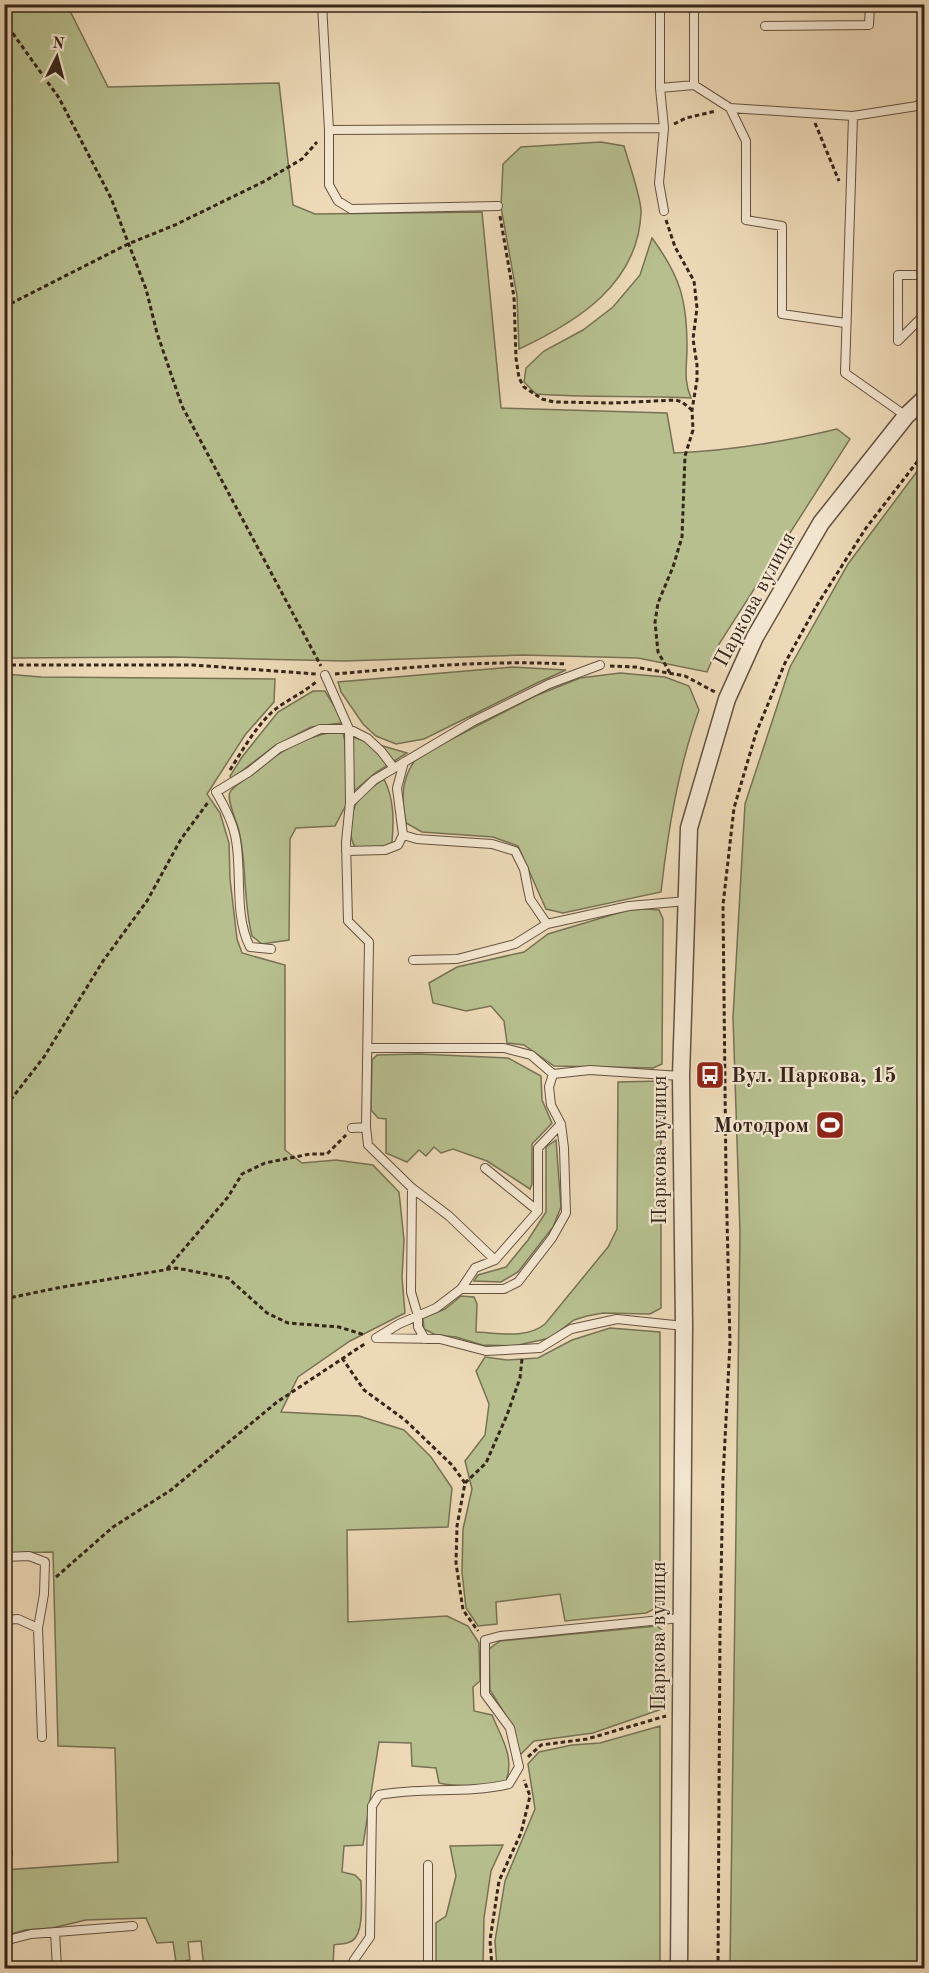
<svg xmlns="http://www.w3.org/2000/svg" width="929" height="1973" viewBox="0 0 929 1973" font-family="'Old Standard TT',serif">
	<rect width="100%" height="100%" fill="#edd9b7"/>
	<filter id="stains"><feTurbulence type="fractalNoise" baseFrequency=".00333" numOctaves="4"/><feColorMatrix values="0 0 0 0 .2 0 0 0 0 .09 0 0 0 0 .02 0 0 0 .5 -.17"/></filter>
	<radialGradient id="worn" r=".72"><stop offset=".6" stop-color="#630" stop-opacity="0"/><stop offset="1" stop-color="#630" stop-opacity=".3"/></radialGradient>
	<path fill="#b7bf8f" stroke="#777254" stroke-width="1.5" d="M4,5h63l41,82 171,-4 14,122 22,9 167,-2 19,196 166,5 7,40c56,-2 109,-11 163,-24l13,10 -131,205 -12,28 -69,-14 -115,-3 -178,6 -173,-4 -167,1z
		M422,5v-1l67,1 -14,6 -53,1z
		M601,142l23,4c4,15 18,53 17,67 -3,71 -64,109 -122,136l-2,-53 -16,-89 2,-43 18,-17z
		M652,238c28,38 35,62 35,109 0,20 -4,32 4,51 -52,-3 -103,0 -155,-4l-12,-12 2,-14 18,-17 39,-21 30,-23 27,-32z
		M924,462v1506h-194l10,-735 -7,-216 12,-213 45,-137 58,-103z
		M512,667l54,3 -27,12 -115,57 -28,5 -20,-8 -13,-12 -22,-32 -3,-10z
		M620,673l45,4 24,9 10,24c-21,59 -31,120 -38,182l-98,21 -17,-4 -28,-63 -25,-9 -71,-5 -16,-9c-5,-26 -5,-44 11,-66l118,-61 45,-18z
		M5,674l36,3 234,2 -1,23 -29,33 -38,59 13,19 9,30 1,36 7,60 5,14 43,12v185l17,13 34,-3 37,5 26,27 5,48 -2,37 3,36 -55,28 -52,36 -17,35 78,4 45,14 27,27 21,31 -4,39 -101,3 1,92 99,-6 21,10 11,17 1,38 -7,6 1,24 18,4c9,22 23,42 14,66 -16,6 -50,6 -67,2l-3,-15 -24,-2 -1,-23 -32,-1 -16,103 -19,1 -2,26 13,3 6,6c0,15 4,52 -9,60 -5,3 -12,3 -18,4l-1,23h-129l-3,-27 -13,1 2,18 -14,2 -3,-20 -16,1 -11,-25 -60,2 -34,8 -27,2 -20,6 -1,-66 114,-8 -3,-114 -57,-2 -5,-194 -48,1z
		M313,691h12l17,28 -1,4 -30,4 -36,19 -44,33 -1,-3 12,-19 36,-45z
		M328,733h15l2,9 2,61 -12,23 -39,2 -6,11 -1,101 -27,4 -10,-8c-9,-34 -5,-71 -13,-105 -2,-9 -13,-32 -9,-39 3,-5 10,-9 14,-12 24,-21 52,-40 84,-47z
		M352,737l55,16 -32,20 -21,18z
		M384,779c10,20 10,40 8,63l-6,4 -30,2c-5,-6 -5,-11 -5,-19 0,-29 11,-35 33,-50z
		M647,909l12,1 4,9 -1,145 -9,4 -99,-2 -30,-21 -17,-2 -3,-22 -13,-15 -25,5 -33,-8 -4,-20 28,-16 67,-15 24,-18 80,-24z
		M419,1054l89,4 33,18 1,24 10,23 -20,21v40l-2,5 -43,-28 -34,-12 -12,4 -7,-6 -8,9 -7,-6 -12,12 -21,-9v-34l-8,-1 -7,-8 1,-50 5,-5z
		M661,1081v227l-11,6 -47,-1 -16,3 -13,4 -24,18 -36,8 -32,-1 -26,-8 -20,-2 -12,-6 -1,-11 22,-9 16,-13 13,1 3,7 -1,28c23,1 51,7 69,-8l63,-77 9,-18 1,-147z
		M556,1140l5,67 -8,20 -35,45 -17,10 -27,-1 4,-6 28,-8 22,-27 18,-28v-65z
		M610,1328l50,4v274l-14,7 -81,8 -5,-27 -64,8 1,22 -19,2 -12,-18 -4,-36 1,-43 9,-40 -7,-28 20,-26 4,-31 -13,-33 9,-14 22,3 31,-2 34,-18z
		M657,1626l5,4v79l-69,24 -59,8 -14,14 -6,-26 -24,-39 -1,-41 11,-8z
		M660,1726v242h-163l-2,-27 10,-60 30,-72 -7,-45 11,-12 33,-7 28,-2z
		M503,1845l-12,26 -7,47 -1,50h-47v-45l10,-7 10,-40 -6,-30z"/>
	<g fill="none" stroke-linecap="round" stroke-linejoin="round">
		<g stroke="#645240" stroke-width="10">
			<path id="service" d="M322,4l7,126v55l9,16 13,8 147,-3
				M660,4v84l4,40 -5,55 5,28
				M765,26l104,-1 1,-21
				M694,85v-81
				M660,88l34,-3 36,23 123,8 -8,257 61,43
				M730,108l16,33v79l36,6v88l63,9
				M853,116l64,-10 7,-6
				M329,130l335,-2
				M924,275h-26v66l26,-26
				M325,675l24,54 1,74
				M404,762l-7,26 6,47 14,4 75,5 23,7 9,18 6,30 17,25
				M346,851l39,-1 13,-5 5,-10
				M271,949l-21,-2c-16,-31 -8,-73 -14,-107 -3,-18 -11,-33 -20,-48l33,-20 30,-24 41,-19h29l18,9 14,13 13,17
				M413,960l44,-1 58,-15 32,-20 82,-18 58,-5
				M369,1048h135l27,7 22,19
				M366,1127l2,18 44,43 37,28 46,44
				M352,1128l14,-1 3,-185 -21,-21 -2,-79 4,-39 24,-23 98,-58 77,-38 51,-19
				M485,1168l53,43
				M412,1188l-1,104 7,24v11l7,12
				M461,1289l14,-21 20,-8 43,-49v-63l23,-24
				M376,1338l23,-14 37,-16 25,-19h43l14,-7 34,-44 14,-25 -2,-65 -3,-24 -10,-19 -2,-18 4,-13 37,-4 91,6
				M376,1338l64,1 46,12 54,-3 31,-19 46,-10 67,7
				M4,1557l25,-1 16,6 -1,32 -6,34
				M4,1620l14,-1 20,9 4,109
				M4,1854l4,-1
				M428,1865v103
				M55,1932l2,36
				M4,1941l27,-7 102,-8
				M351,1968l3,-8 16,-23 2,-131 7,-11c43,-8 87,-1 130,-11l10,-17 -9,-39 -25,-34v-54l15,-4 181,-18"/>
		</g>
		<g stroke="#645240" stroke-width="19">
			<path id="minor" d="M679,1968l5,-642 -3,-250 8,-248 38,-129 28,-62 66,-114 85,-107 18,-17"/>
		</g>
		<path stroke="#372519" stroke-width="3" stroke-dasharray="4.5 3" stroke-linecap="butt" d="M4,21l55,77 52,100 35,91 11,44 25,73 139,260
			M815,123l24,58
			M674,124l12,-6 30,-7
			M500,216l14,81 2,61 3,20 5,9 18,12 12,3 59,1 63,-3 6,2 10,8
			M666,220l9,27 19,34 3,27 -4,31 4,26v15l-5,30 1,20 -8,26 -3,81 -9,30 -15,36 -3,19 3,30 12,21
			M4,307l124,-63 47,-19 90,-44 37,-22 15,-17
			M4,665h189l123,9
			M610,666l25,1 50,9 30,16
			M335,674c77,-7 154,-14 232,-10
			M230,770c12,-19 25,-42 42,-58 13,-11 31,-19 44,-30
			M4,1104l8,-6 32,-41 59,-96 44,-60 34,-62 28,-38
			M167,1269l61,-72 14,-23 23,-11 45,-9h17l19,-19
			M4,1299l53,-11 119,-20 52,10 39,35 21,10 51,4 26,8
			M342,1358l22,32 41,30 47,45 13,18 -8,43 -1,37 7,47 15,21
			M465,1483l21,-20 21,-48 13,-37 2,-19
			M56,1577l57,-50 58,-37 106,-88 89,-59
			M528,1757l13,-12 46,-6 79,-23
			M492,1968l-2,-28 9,-59 22,-48 9,-37 -6,-16
			M718,1968l2,-338 3,-152 7,-135 -4,-166 -3,-272 11,-97 22,-75 29,-70 32,-58 49,-77 58,-75"/>
		<use href="#service" stroke="#f3e6d0" stroke-width="8"/>
		<use href="#minor" stroke="#f3e6d0" stroke-width="16"/>
	</g>
	<defs>
		<g id="bus-square" transform="scale(1.5)"><rect x="-9" y="-9" width="18" height="18" rx="4" fill="#8f2418" stroke="#f3e6d0"/><path d="M-5-6H5V4H4V6H2V4H-2V6H-4V4H-5ZM-3.5-4V0h7V-4ZM-3.5 1.2v1.5H-2V1.2ZM2 1.2v1.5H3.5V1.2Z" fill="#fff"/></g>
		<g id="stadium-square" transform="scale(1.5)"><rect x="-9" y="-9" width="18" height="18" rx="4" fill="#8f2418" stroke="#f3e6d0"/><path d="M0-5a6.5 5 0 1 0 0 10a6.5 5 0 1 0 0-10ZM-3.5-1.8h7v3.6h-7Z" fill="#fff"/></g>
	</defs>
	<g fill-rule="evenodd">
		<use href="#bus-square" x="710" y="1075"/>
		<use href="#stadium-square" x="830" y="1125"/>
	</g>
	<g text-anchor="middle" stroke-width="4.5" stroke-linejoin="round" paint-order="stroke">
		<g font-size="21" fill="#372519" stroke="#f3e6d0">
			<text transform="translate(754 599) rotate(-62)" y="7">Паркова вулиця</text>
			<text transform="translate(659 1150) rotate(-90)" y="7">Паркова вулиця</text>
			<text transform="translate(658 1636) rotate(-90)" y="7">Паркова вулиця</text>
		</g>
		<g font-size="21" font-weight="bold" fill="#372519" stroke="#f3e6d0" text-anchor="start">
			<text x="731" y="1082">Вул. Паркова, 15</text>
			<text x="809" y="1132" text-anchor="end">Мотодром</text>
		</g>
	</g>
	<rect width="929" height="1973" fill="none" stroke="#edd9b7" stroke-width="24"/>
	<rect x="6" y="6" width="917" height="1961" fill="none" stroke="#372519" stroke-width="3"/>
	<rect x="12" y="12" width="905" height="1949" fill="none" stroke="#372519" stroke-width="1.5"/>
	<g transform="translate(57 57) rotate(6)" stroke="#f3e6d0" stroke-width="4.5" paint-order="stroke">
	<path d="M0-4.5L10 22L0 15L-10 22Z" fill="#372519"/>
	<text y="-9" font-size="16" font-weight="bold" text-anchor="middle" fill="#372519">N</text>
	</g>
	<rect width="100%" height="100%" filter="url(#stains)"/>
	<rect width="100%" height="100%" fill="url(#worn)"/>
</svg>
